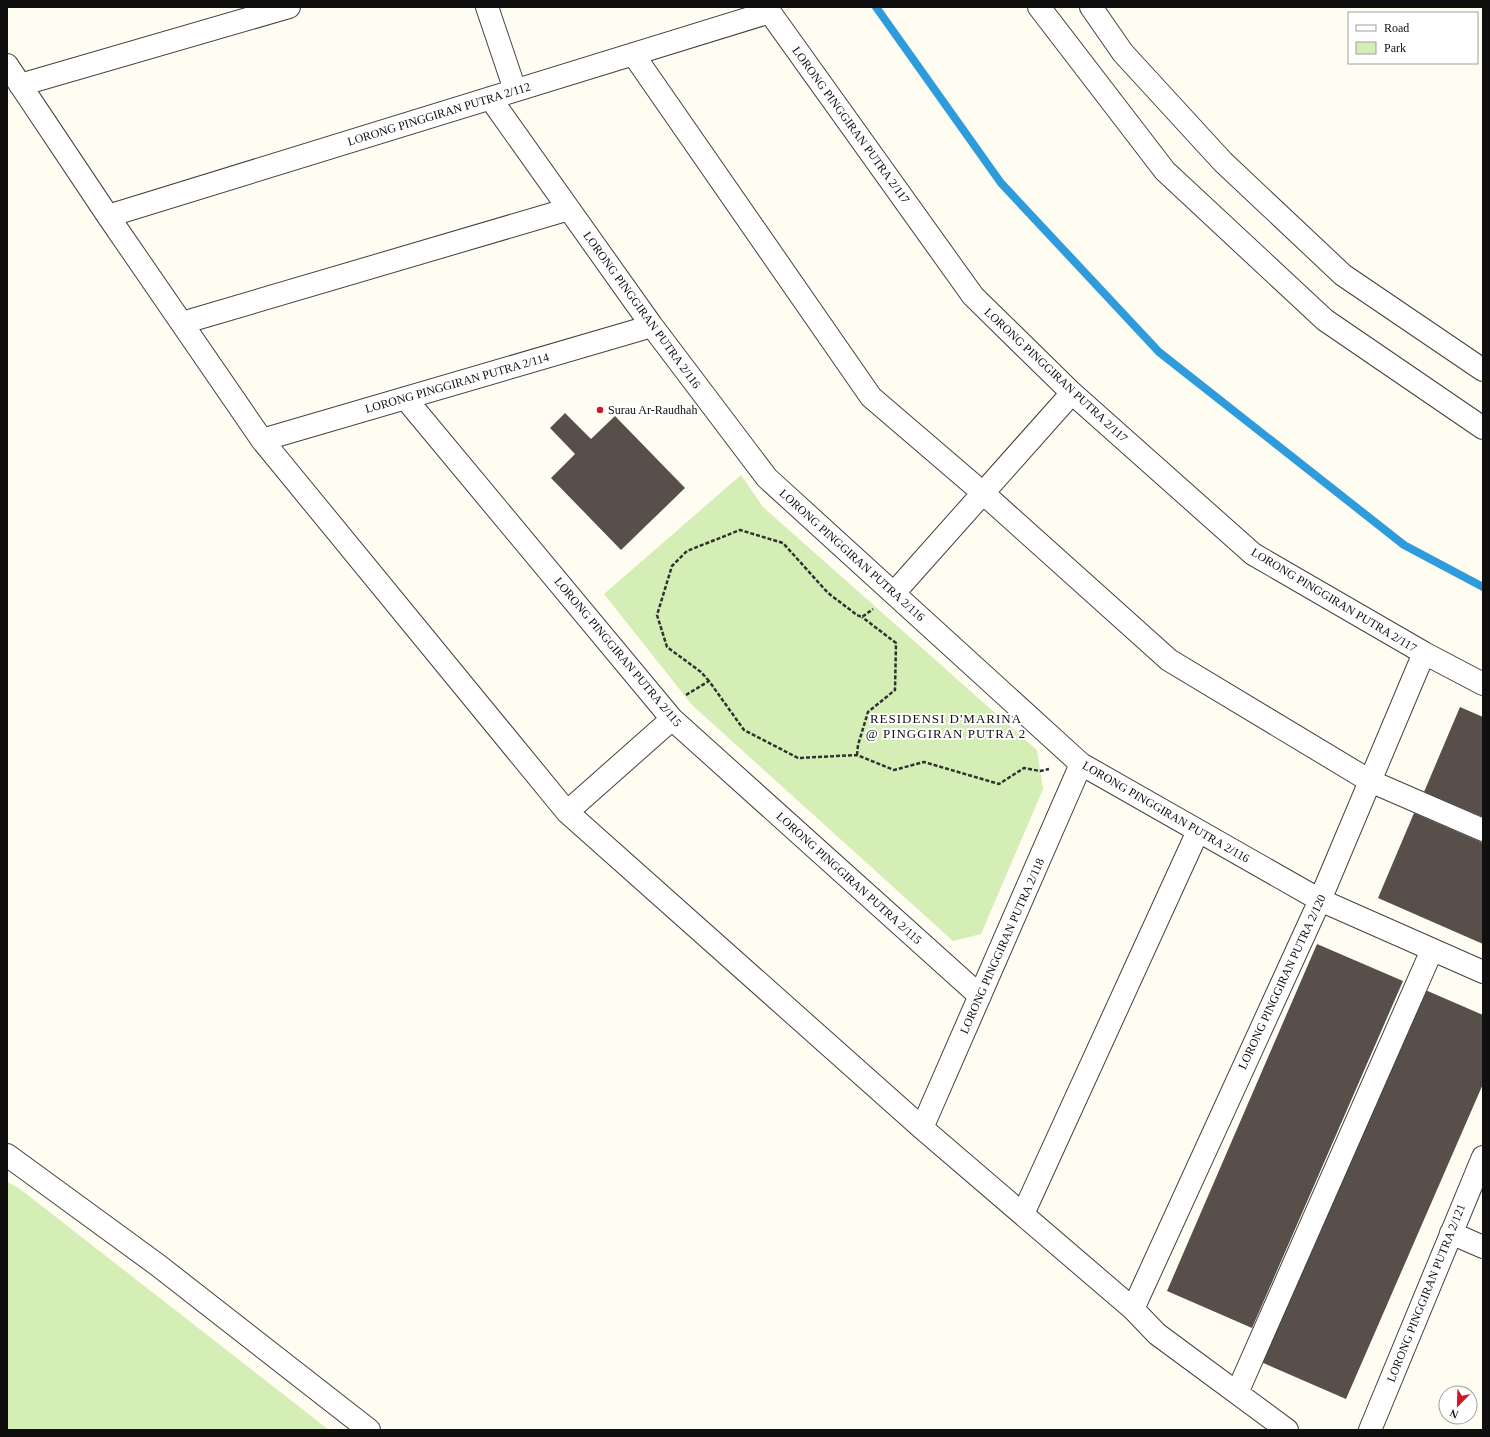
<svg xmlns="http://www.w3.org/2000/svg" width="1490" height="1437" viewBox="0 0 1490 1437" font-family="Georgia,serif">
	<rect width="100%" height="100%" fill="#fffcf1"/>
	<path fill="#d5eeb5" d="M741,475l22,32 274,243 6,39 -62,145 -28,7 -261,-236 -88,-111z
		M7,1182l13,7 309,241h-322z"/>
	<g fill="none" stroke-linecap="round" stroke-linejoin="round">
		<path stroke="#2e9cdc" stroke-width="8" d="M876,7l125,176 158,169 245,193 79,42"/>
	</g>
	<path fill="#594f4a" d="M565,413l26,26 24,-23 70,72 -64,62 -70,-72 24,-24 -25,-26z
		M1460,707l23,10v100l-59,-25z
		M1414,813l69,30v101l-105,-46z
		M1317,944l86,37 -151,347 -85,-37z
		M1423,989l60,26v69l-137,315 -85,-37z"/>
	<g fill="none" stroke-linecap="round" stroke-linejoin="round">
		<g stroke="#424242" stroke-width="24">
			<path id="minor" d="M487,7l28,83
				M766,7l207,289 99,97 181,161 171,99 59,31
				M1039,7l126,164 160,149 158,108
				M1091,7l32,46 100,109 120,113 140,95
				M633,54l238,343 112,96 186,167 201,121 113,49
				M7,65l101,151 154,224 305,372 355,316 211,181 24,25 130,96
				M20,85l269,-78
				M490,98l162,228 115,152 314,286 239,136 163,72
				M108,216l662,-204
				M182,323l387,-114
				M405,398l267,321 308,277
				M262,440l390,-114
				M894,593l178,-200
				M567,812l105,-93
				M922,1128l159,-364
				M7,1155l152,111 210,164
				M1023,1214l175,-383
				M1451,1233l32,14
				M1133,1309l187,-409 104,-247
				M1237,1393l195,-443
				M1370,1430l113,-273"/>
		</g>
		<path stroke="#313131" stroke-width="2.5" stroke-dasharray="4 2" stroke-linecap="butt" d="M709,681l-8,-9 -34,-25 -10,-32 15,-49 15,-15 53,-21 43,13 45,50 29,22 5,2 11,-8
			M686,695l23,-14 35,49 54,28 59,-3 37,15 30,-8 75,22 25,-16 16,3 9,-2
			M857,755l1,-10 10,-33 27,-22 1,-47 -34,-26"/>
		<use href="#minor" stroke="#fff" stroke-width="22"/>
	</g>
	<circle fill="#cf1725" stroke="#fff" stroke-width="1.5" cx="600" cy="410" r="4"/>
	<g text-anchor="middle" stroke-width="4" stroke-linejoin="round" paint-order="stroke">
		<g font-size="12" fill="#0f0f0f" stroke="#fff">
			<text transform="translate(439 114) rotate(-17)" y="4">LORONG PINGGIRAN PUTRA 2/112</text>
			<text transform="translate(851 125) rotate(54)" y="4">LORONG PINGGIRAN PUTRA 2/117</text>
			<text transform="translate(642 310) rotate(54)" y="4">LORONG PINGGIRAN PUTRA 2/116</text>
			<text transform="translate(1056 375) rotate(43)" y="4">LORONG PINGGIRAN PUTRA 2/117</text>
			<text transform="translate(457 383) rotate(-16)" y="4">LORONG PINGGIRAN PUTRA 2/114</text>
			<text transform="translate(852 555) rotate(42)" y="4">LORONG PINGGIRAN PUTRA 2/116</text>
			<text transform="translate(1334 600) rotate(31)" y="4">LORONG PINGGIRAN PUTRA 2/117</text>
			<text transform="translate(618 652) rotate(50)" y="4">LORONG PINGGIRAN PUTRA 2/115</text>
			<text transform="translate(1166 812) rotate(30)" y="4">LORONG PINGGIRAN PUTRA 2/116</text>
			<text transform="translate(849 878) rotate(42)" y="4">LORONG PINGGIRAN PUTRA 2/115</text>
			<text transform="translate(1002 946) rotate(-66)" y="4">LORONG PINGGIRAN PUTRA 2/118</text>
			<text transform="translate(1282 982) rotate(-65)" y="4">LORONG PINGGIRAN PUTRA 2/120</text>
			<text transform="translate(1426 1293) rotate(-68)" y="4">LORONG PINGGIRAN PUTRA 2/121</text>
		</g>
		<g font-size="12" fill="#0f0f0f" stroke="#fff" text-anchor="start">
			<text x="608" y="414">Surau Ar-Raudhah</text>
		</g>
		<g font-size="13" letter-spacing="1" fill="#0f0f0f" stroke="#fff">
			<text x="946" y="723">RESIDENSI D'MARINA<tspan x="946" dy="15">@ PINGGIRAN PUTRA 2</tspan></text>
		</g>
	</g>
	<rect width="1490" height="1437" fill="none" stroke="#0f0f0f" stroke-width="16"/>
	<rect x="1348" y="12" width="130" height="52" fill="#ffffff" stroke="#9f9f9f"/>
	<rect x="1356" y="25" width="20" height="6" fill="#ffffff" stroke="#9f9f9f"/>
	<text x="1384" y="32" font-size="12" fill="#0f0f0f">Road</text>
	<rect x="1356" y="42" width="20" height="12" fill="#d5eeb5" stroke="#9f9f9f"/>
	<text x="1384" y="52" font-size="12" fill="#0f0f0f">Park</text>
	<g transform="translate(1458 1405) rotate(203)"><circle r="19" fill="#ffffff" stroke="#9f9f9f"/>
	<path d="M0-3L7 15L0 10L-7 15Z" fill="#cf1725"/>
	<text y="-6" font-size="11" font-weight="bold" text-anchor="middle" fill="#0f0f0f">N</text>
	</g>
</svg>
